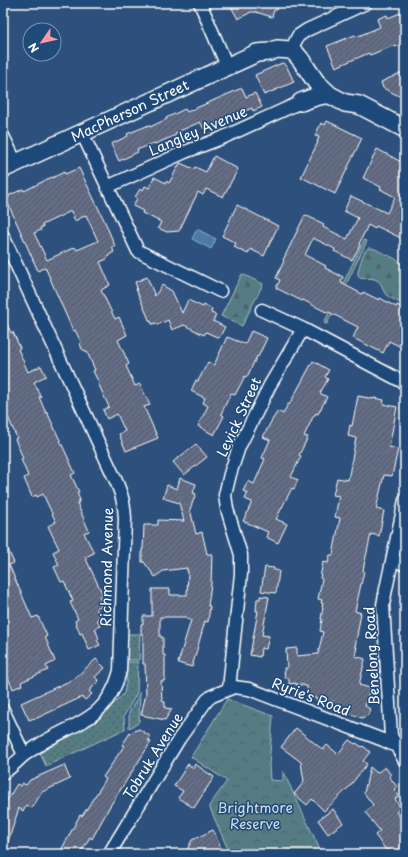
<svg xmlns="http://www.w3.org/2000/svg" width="408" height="857" viewBox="0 0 408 857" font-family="'Playpen Sans',sans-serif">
	<defs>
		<pattern id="grass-dots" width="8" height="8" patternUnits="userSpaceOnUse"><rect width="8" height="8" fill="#547c83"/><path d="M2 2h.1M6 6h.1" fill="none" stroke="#506468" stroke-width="1.8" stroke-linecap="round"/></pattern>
		<pattern id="forest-firs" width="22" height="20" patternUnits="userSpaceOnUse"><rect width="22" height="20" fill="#547c83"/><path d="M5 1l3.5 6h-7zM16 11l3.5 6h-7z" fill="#506468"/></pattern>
		<pattern id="park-crowns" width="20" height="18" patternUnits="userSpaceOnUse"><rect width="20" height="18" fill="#547c83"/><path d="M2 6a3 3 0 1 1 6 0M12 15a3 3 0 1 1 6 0" fill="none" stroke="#506468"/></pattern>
		<pattern id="building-hatch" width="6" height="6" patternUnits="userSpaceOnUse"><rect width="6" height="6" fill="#646d86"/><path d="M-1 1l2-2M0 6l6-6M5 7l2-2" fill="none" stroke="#565963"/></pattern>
	</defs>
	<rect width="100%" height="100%" fill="#2d517c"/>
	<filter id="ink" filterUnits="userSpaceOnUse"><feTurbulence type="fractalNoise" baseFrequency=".025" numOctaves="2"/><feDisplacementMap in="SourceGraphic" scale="8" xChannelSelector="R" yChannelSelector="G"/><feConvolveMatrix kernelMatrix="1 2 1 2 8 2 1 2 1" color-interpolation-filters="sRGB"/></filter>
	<g filter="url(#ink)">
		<path fill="url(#grass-dots)" stroke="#aabec1" d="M364,240l3,1 -40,83 -3,-1z
			M127,634h13l-1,26h-13z
			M127,662h11l-1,31 -13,23 1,13 -79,37 -6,-13 63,-39 18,-17 3,-4 2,-9z
			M140,692l-1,29 -2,3 -8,4v-15z"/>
		<path fill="url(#forest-firs)" stroke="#aabec1" d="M368,248c8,0 10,3 17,6 17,7 22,12 17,31l3,3v17c-6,-3 -17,-7 -21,-13 -2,-4 -2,-8 -6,-11 -10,-8 -26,7 -18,-17 2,-6 3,-12 8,-16z
			M242,274l21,10 -21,42 -21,-10z"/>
		<path fill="url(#park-crowns)" stroke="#aabec1" d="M227,699l46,17 -4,49 1,15 13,1v-10l39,83h-92l-21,-48 18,-25 -36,-24z"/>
		<path fill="#4b7aa8" stroke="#93afcb" d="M197,229l19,10 -5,10 -19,-10z"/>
		<path fill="url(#building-hatch)" stroke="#fff" fill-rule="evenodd" d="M229,3h48v7h-3l-2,7 -16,-5h-5l-13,7z
			M405,11v32l-10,4v-2l-25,10 -1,-2 -33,14 -9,-21 28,-11 1,2 24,-10 -3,-8 10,-4 1,3z
			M282,63l4,2 8,17 -30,13 -9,-20z
			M405,71v28l-22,-11 -2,-6z
			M242,88l4,9 9,-4 7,14 -9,4 -1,-3 -48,21 -4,-7 -25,11 1,2 -21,9 -1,-1 -17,7 1,2 -19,9 -8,-17 17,-8 -1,-2 22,-9 1,2 17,-8 -1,-1 19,-9 2,3z
			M327,121l35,17 -27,56 -34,-17 17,-35h-1l2,-5 -4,-1 6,-13 4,2z
			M377,149l28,15v76l-29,-14 -1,3 -7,-4 -9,19 1,1 -8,15 -18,-9 1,-2 -22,-11 -8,17 21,11 -1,2 18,9 -2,4h1l-1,2 21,11 1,-2 16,8 1,-2 16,9 1,-2 8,4v40l-16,-8 -6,12 -30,-15 5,-11 -10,-5 -21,-11 -1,1 -23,-12 -1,1 -26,-13 4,-8 -4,-2 8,-17 -1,-1 22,-45 19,9 -1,3 24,12 11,-21 -14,-7 7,-15 36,17 8,-16 -15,-8 1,-2 -18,-9z
			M214,156l24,13 -15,28 -17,-8 -3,6 -5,-3 -19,39 -12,1 -9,-4 3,-6 -19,-9 1,-2 -10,-5 4,-8 -2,-1 5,-8 3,1 2,-4 4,2 5,-11 12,6v-2l3,2 11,-20 14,6 1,-2 11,5z
			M79,168l26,54 10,24 -3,1 2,5 -5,3 -2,4 -7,3 10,23 -9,5 14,29 4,-2 8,18 -9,5 11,24 -3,2 9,20 5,-2 10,21 -6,2 14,31 -32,13 -7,-17 6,-3 -8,-17 -10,5 -4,-9 6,-3 -11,-24h1l-6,-12 2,-1 -8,-18 -5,-3 -2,-5 1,-2 -6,-12 -2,1 -28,-64 -7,4 -32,-72 3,-1 -1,-2 15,-7 1,2 28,-14v1l12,-6 1,2zM71,211l4,10 11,-6 12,26 -21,9 -2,-3 -28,13 -13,-27 7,-3 -1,-2 3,-1 -1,-2z
			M237,205l41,21 -14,30 -14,-7 -2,5 -14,-7 2,-4 -14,-7z
			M147,277l8,19 7,-11 10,6 10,22 6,-13 15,7 1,-2 8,4 -1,4 5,2 -3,6 12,6 -6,11 -13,-6 -2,3 -20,-10 -12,5 -4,-10 -11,5 -1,-2 -4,1 -1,-3 -1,1 -14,-33 1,-1 -2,-6z
			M3,315l8,18 2,-1 7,16 -2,1 10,23 13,-6 5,10 -12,6 7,15h-2l7,16 1,-1 28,61 -4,2 8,17 -2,1 3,7 -2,1 1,2h-2l12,28 -5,2 10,20 -9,4 18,38 -4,1 4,9 -7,3 5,10 -4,1 3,7 -5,2 4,11 -2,1 3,5 -11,5 -7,-17 -2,1 -5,-13 3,-2 -8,-17 3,-1 -9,-20 -3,1 -7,-15 5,-2 -6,-13 6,-3 -11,-23 8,-4 -13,-28 -6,3 -1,-2 -4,2 -8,-19 4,-2 -7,-17 2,-1 -8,-19 2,-1 -10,-23 -1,1 -3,-7z
			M251,331l16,7 -9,19 -1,-1 -10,21 -2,-1 -10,19 -4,-2 -10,21 3,2 -10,19 -16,-9 10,-20 -5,-3 2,-5 -14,-7 5,-11 2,1 10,-19 6,3 13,-28 18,7z
			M313,361l16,9 -4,7 3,2 -8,14 7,4 -9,17 -2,-1 -1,2h-1l-10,21 4,1 -9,18 2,1 -10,21 7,3 -4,9 -2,-1 -16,31 11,5 -9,19 -12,-6 2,-5 -25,-11 9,-19 -7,-3 3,-6 -5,-2 5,-10 6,3 11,-25 -3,-1 8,-18 -7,-3 9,-17 6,-9 5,3 5,-10 1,1z
			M358,396l16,3v-1l10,2 -1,4 14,3 -8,40 9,2 -6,27 -8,-1 -8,34 8,2 -5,25 -8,-2 -8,36 1,1 -9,40 6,2 -6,34h2l-2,9 10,3 -6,26 11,3 -5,18 5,3 -2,6 -6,3 -31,-11 2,-6 -16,1v-4h-9l-1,-12h-3v-1h-8v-2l-7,1v-6h-4l-1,-10h3l-1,-19 11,-1v8l21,-2 5,-22 -3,-1 2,-12h-1l2,-12h-1l1,-4h-2l1,-3 -4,-1 4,-20 -2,-1 3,-16 5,1 2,-8h3l7,-37 -5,-1 4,-21 -6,-1 4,-17 11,2 8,-42 -8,-2 2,-11 2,1z
			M196,444l11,13 -23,18 -11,-13z
			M180,478l16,6 -3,9 3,1 -6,15 6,25 6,-2 5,22h5l-1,30 -3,22h2l-2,16 -3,-1 -13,46 -14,-4 13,-43 -5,-1 1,-2h-27v20h3v18h2v24l-1,2h-3l1,19 3,2v6l7,1 -7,11 -24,-5 5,-21 -1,-30h-2v-30h-2v-10h2v-8h9v-27h18v6h17l1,-24h-1v-3l-24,3 -8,6 -11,-15h-2v-13h1l1,-24h14v-5l26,1 -5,-18 -16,-5 4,-13 10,4z
			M3,538l11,25 -5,2 23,53 6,-2 9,20 -2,1 10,24 -9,5 2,4 -27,12 1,3 -9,4 -10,-23z
			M265,567l9,1v2l5,1 -3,22 -15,-2z
			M260,596l9,1 -7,38 7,1 -3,13 -5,-1 -1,9 -10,-2 8,-44h-2l1,-12h3z
			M96,659l9,9 -10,9 4,4 -10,10 3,3 -7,6 -3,-3 -47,22 -1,-1 -5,2 -8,-17 53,-24z
			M296,728l27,22 4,-5 11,9 11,-14 6,4 1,-1 6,4 1,-1 7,6 -7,9 4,3 -18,23 -25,24 -12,-12 -5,6 -13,-11 10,-12 -3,-20 -20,-15z
			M139,729l12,8 -3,4 3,1 -41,64 -18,33 -2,-2 -10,17h-21l21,-39 2,1 24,-37 -3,-2 21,-31 -2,-1 8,-12z
			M188,764l5,4 2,-4 19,13 -20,31 -16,-10 5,-7 -9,-5z
			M64,765l6,14 -28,13 -10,16 -5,-3 -4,6 -4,-3 -14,43h-2v-44l14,-23 3,2 2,-3 4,2 4,-5z
			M370,767l7,6 8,-6 6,8 -2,1 8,11 -3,2 5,7 -4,3 6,9 -5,4 9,11v31h-14l-3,-5 -2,1 -11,-15 5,-4 -15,-19 8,-7 -9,-12z
			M333,809l10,14 -15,11 -10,-14z
			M213,830l8,18 -5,6h-31l7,-14z"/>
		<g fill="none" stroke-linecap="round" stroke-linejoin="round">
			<g stroke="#fff" stroke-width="15">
				<path id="minor" d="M200,3l27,63
					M295,42l3,-6 9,-6 59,-27
					M82,133l56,118 82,40
					M3,136l13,27
					M107,187l78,-35 37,-14 79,-36
					M3,236l113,245c6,14 8,22 9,37l-5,153c-13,48 -41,50 -78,72 -6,4 -12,8 -18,12 -7,6 -13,13 -21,18
					M262,310l41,19 102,54
					M405,500l-19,89 -3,16 8,131 14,25
					M393,559l12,6
					M229,689l4,-40 8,-75v-19l-14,-46 -2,-14 5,-21 9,-27 31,-62 33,-56
					M3,710l21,45
					M109,854l70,-115 28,-39 5,-4 22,-9 15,2 134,51 22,10"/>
			</g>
			<g stroke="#fff" stroke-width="20">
				<path id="secondary" d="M301,102c10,-4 19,-8 29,-7
					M3,169l254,-116 12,-1 8,-3 14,1 5,4 5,6 15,22 14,13 15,8 14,2 46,24"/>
			</g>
			<use href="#minor" stroke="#1f4a7a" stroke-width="12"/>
			<use href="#secondary" stroke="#1f4a7a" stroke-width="17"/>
		</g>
	</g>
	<g text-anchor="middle" stroke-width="3" stroke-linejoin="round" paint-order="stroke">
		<g font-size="14" fill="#fff" stroke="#1f4a7a">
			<text transform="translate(130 111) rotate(-25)" y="5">MacPherson Street</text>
			<text transform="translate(198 131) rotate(-23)" y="5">Langley Avenue</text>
			<text transform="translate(239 417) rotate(-65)" y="5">Levick Street</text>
			<text transform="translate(107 567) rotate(-89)" y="5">Richmond Avenue</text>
			<text transform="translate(372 656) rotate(-93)" y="5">Benelong Road</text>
			<text transform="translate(311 697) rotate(21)" y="5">Ryrie's Road</text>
			<text transform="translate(153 756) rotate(-58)" y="5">Tobruk Avenue</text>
		</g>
		<g font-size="14" fill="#d4dee0" stroke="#1f4a7a">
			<text x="255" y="813">Brightmore<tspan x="255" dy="16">Reserve</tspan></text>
		</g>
	</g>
	<rect width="408" height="857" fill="none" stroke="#1f4a7a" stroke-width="16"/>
	<rect x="8" y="8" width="392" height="841" fill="none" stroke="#fff" stroke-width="1.5" filter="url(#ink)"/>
	<g transform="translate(42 42) rotate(236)"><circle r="19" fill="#1f4a7a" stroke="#7992af"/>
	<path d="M0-3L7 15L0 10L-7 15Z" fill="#ff9aa2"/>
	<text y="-6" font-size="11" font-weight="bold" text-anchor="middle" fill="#ffffff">N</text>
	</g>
</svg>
